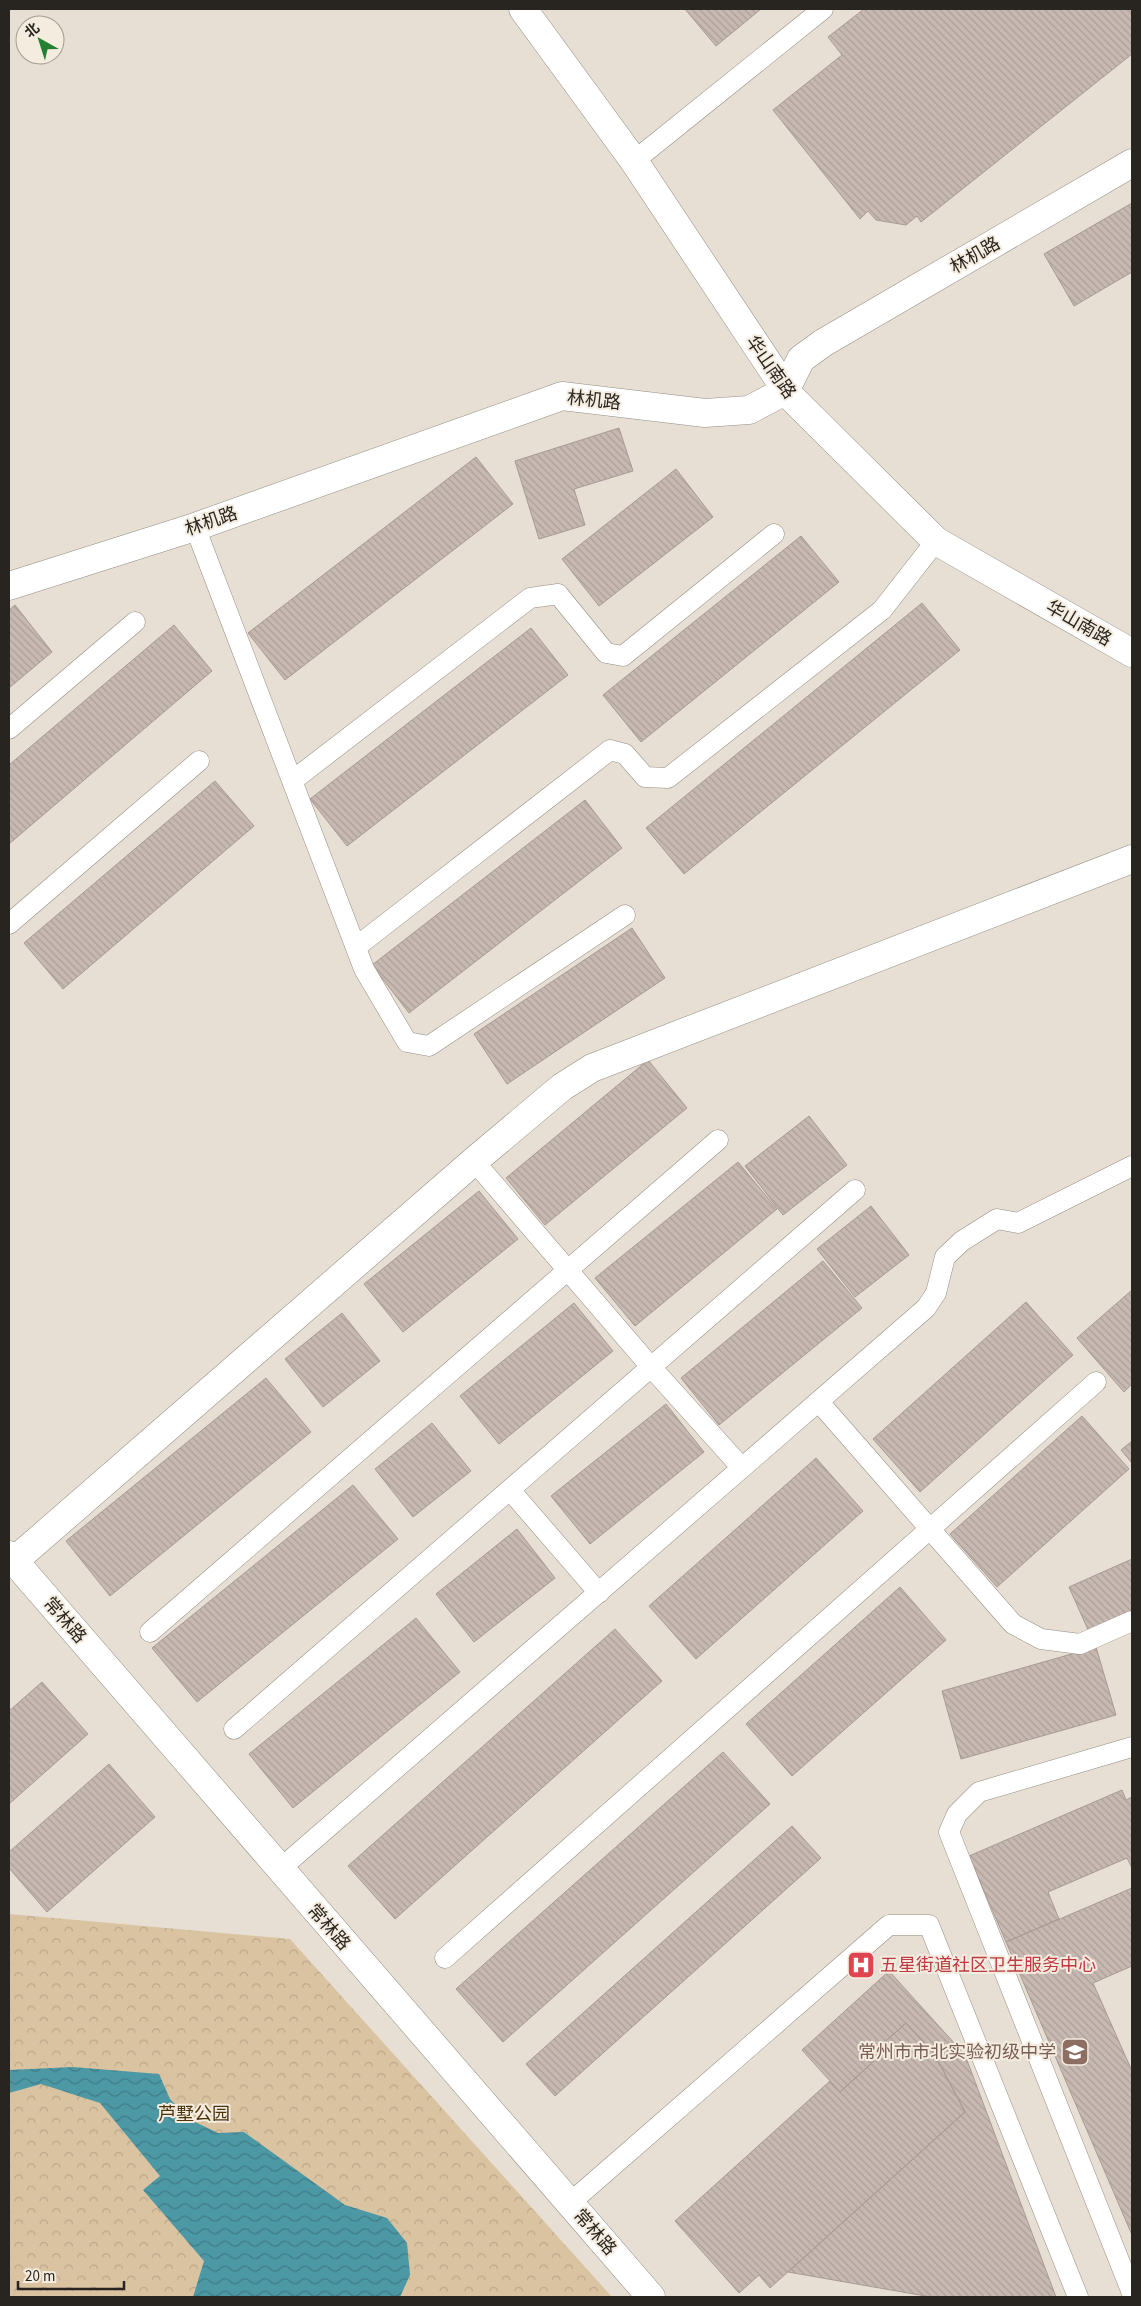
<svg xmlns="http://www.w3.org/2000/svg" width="1141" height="2306" viewBox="0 0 1141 2306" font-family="'Source Sans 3','Noto Sans SC',sans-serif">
	<defs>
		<pattern id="forest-crowns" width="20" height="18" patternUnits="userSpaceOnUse" patternTransform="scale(1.25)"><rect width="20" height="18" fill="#dac3a1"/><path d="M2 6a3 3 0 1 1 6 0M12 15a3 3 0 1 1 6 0" fill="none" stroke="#bba78a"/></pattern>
		<pattern id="water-waves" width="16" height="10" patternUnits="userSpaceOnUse" patternTransform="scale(1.25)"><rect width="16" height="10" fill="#4c98a5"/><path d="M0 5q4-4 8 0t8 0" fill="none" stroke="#3f7c86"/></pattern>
		<pattern id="building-back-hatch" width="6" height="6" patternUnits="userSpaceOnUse" patternTransform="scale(1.25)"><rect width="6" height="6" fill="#c7b9b2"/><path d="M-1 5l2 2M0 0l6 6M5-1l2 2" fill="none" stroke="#ab9f99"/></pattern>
	</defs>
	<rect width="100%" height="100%" fill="#e7dfd3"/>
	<path fill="url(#forest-crowns)" d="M9,1914l281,25 322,358h-603z"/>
	<path fill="url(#water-waves)" d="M73,2067l86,7 11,25 19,20 29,14 26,-1 101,73 42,13 20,25 3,32 -10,22h-207l11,-36 -61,-71 17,-14 -60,-73 -59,-19 -32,9v-23z"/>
	<path fill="url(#building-back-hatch)" stroke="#a89a94" d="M685,9h76l-45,37z
		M864,9h268v45l-211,168 -4,-6 -11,9 -30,-5 -8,-9 -8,8 -87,-109 69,-55 -14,-18z
		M1132,203v69l-58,34 -30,-52z
		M619,428l14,43 -59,18 11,36 -46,14 -24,-78z
		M476,457l37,47 -228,176 -37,-47z
		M676,469l37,48 -114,89 -37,-47z
		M801,536l38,46 -198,160 -38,-47z
		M922,603l38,47 -276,224 -38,-46z
		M15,605l37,47 -43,36v-78z
		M174,625l38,46 -203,173v-79z
		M531,628l37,47 -221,171 -37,-47z
		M215,781l39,45 -191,163 -39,-46z
		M585,800l37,48 -213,165 -37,-48z
		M632,928l33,50 -158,106 -33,-50z
		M648,1060l39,48 -142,117 -39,-47z
		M809,1116l38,49 -64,50 -38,-49z
		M738,1162l39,47 -142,117 -40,-48z
		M479,1191l39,48 -115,93 -39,-48z
		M871,1206l38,49 -54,42 -38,-48z
		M823,1261l39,47 -143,117 -38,-47z
		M1132,1290v94l-8,8 -47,-54z
		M1026,1302l47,53 -153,137 -47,-53z
		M574,1303l39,48 -114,93 -39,-48z
		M342,1313l38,48 -57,46 -38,-48z
		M266,1378l45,54 -201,164 -44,-55z
		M666,1404l38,48 -114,92 -39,-48z
		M1082,1416l47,53 -132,118 -47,-53z
		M432,1423l39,48 -58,46 -38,-48z
		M1132,1441v22l-11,-13z
		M816,1458l47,53 -167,148 -47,-53z
		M353,1485l45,54 -201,163 -45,-54z
		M517,1529l38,49 -81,64 -38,-48z
		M1132,1559v54l-43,19 -20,-45z
		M900,1587l46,53 -154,136 -46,-52z
		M416,1618l44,54 -167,136 -44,-54z
		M615,1629l47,52 -267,238 -47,-53z
		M1096,1647l20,68 -155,44 -19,-68z
		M42,1682l46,52 -79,70v-93z
		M723,1752l47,52 -267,238 -47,-53z
		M109,1764l46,53 -108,95 -38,-44v-16z
		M1122,1790l4,10 6,-3v71l-5,-10 -79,34 11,27 -53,23 -37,-86z
		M792,1826l29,32 -266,238 -29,-32z
		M1132,1888v78l-39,17 39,88v164l-126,-293z
		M889,1971l76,84 91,242h-125l-143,-25 177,-160 -30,-57 -29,-32 -37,33 5,5 -34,31 -38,-42z
		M906,2023l29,32 30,57 -195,176 -11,-13 -20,18 -64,-72 155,-140 10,11 34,-31 -5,-5z"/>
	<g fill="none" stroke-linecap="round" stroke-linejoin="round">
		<g stroke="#948d82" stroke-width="21">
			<path id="lane" d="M634,161l189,-152
				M195,527l169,442 43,73 22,4 196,-131
				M9,729l126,-107
				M292,781l238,-183 28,-4 48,59 17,3 151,-122
				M9,924l190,-163
				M356,947l254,-197 15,4 20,23 23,1 214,-168 54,-69
				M474,1161l177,206 91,101
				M819,1402l194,222 28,15 39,5 52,-23
				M510,1490l89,103
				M150,1632l568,-492
				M234,1729l621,-539
				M1132,1747l-153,45 -22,22 -8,18 183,461
				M280,1869l646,-561 10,-15 9,-36 17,-16 35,-22 21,4 114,-57
				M445,1958l651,-576
				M570,2203l319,-278h40l149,372"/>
		</g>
		<g stroke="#948d82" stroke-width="29">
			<path id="street" d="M9,586l186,-59 367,-131 143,17 44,-3 36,-19 16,-32 22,-16 309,-180
				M9,1555l642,742
				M14,1561l460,-400 88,-74 30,-19 540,-209"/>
		</g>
		<g stroke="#948d82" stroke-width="29">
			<path id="secondary" d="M523,9l111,152 156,235 146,145 196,112"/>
		</g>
		<use href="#lane" stroke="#fff" stroke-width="20"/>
		<use href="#street" stroke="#fff" stroke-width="28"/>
		<use href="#secondary" stroke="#fff" stroke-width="28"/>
	</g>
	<defs>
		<g id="hospital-square" transform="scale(1.4375)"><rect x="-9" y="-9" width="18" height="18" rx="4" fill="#e0444e" stroke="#f5ece0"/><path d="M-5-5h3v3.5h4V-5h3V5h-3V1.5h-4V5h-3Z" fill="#fff"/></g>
		<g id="school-square" transform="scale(1.4375)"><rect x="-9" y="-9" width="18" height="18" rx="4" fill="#8d6e63" stroke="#f5ece0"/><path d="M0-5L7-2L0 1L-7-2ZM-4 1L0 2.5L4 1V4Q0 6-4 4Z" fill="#fff"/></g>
	</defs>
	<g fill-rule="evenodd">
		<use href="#hospital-square" x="861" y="1965"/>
		<use href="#school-square" x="1075" y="2052"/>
	</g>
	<g text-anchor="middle" stroke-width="4" stroke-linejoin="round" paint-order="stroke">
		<g font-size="18" fill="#282520" stroke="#f5ece0">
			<text transform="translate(975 255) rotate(-30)" y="6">林机路</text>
			<text transform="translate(771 367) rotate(55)" y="6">华山南路</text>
			<text transform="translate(594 400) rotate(6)" y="6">林机路</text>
			<text transform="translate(211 521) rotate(-19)" y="6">林机路</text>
			<text transform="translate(1079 623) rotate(30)" y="6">华山南路</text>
			<text transform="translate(65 1620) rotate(49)" y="6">常林路</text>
			<text transform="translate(329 1927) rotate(49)" y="6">常林路</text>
			<text transform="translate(595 2232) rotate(49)" y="6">常林路</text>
		</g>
		<g font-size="18" fill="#be3a42" stroke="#f5ece0" text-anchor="start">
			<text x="880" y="1971">五星街道社区卫生服务中心</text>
		</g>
		<g font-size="18" fill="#785e54" stroke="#f5ece0" text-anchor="end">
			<text x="1056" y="2058">常州市市北实验初级中学</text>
		</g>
		<g font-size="18" fill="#4b340a" stroke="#f5ece0">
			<text x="194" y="2120">芦墅公园</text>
		</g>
	</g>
	<rect width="1141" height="2306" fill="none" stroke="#282520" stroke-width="20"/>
	<g transform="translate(40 40) rotate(321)"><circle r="24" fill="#f5ece0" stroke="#a39c93"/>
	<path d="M0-4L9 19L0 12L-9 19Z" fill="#248132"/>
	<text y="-8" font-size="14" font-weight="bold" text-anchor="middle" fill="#282520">北</text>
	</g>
	<path d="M18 2281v8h106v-8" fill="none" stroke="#282520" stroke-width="2.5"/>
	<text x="25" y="2281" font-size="15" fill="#282520" stroke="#f5ece0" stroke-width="4" paint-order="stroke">20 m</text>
</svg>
